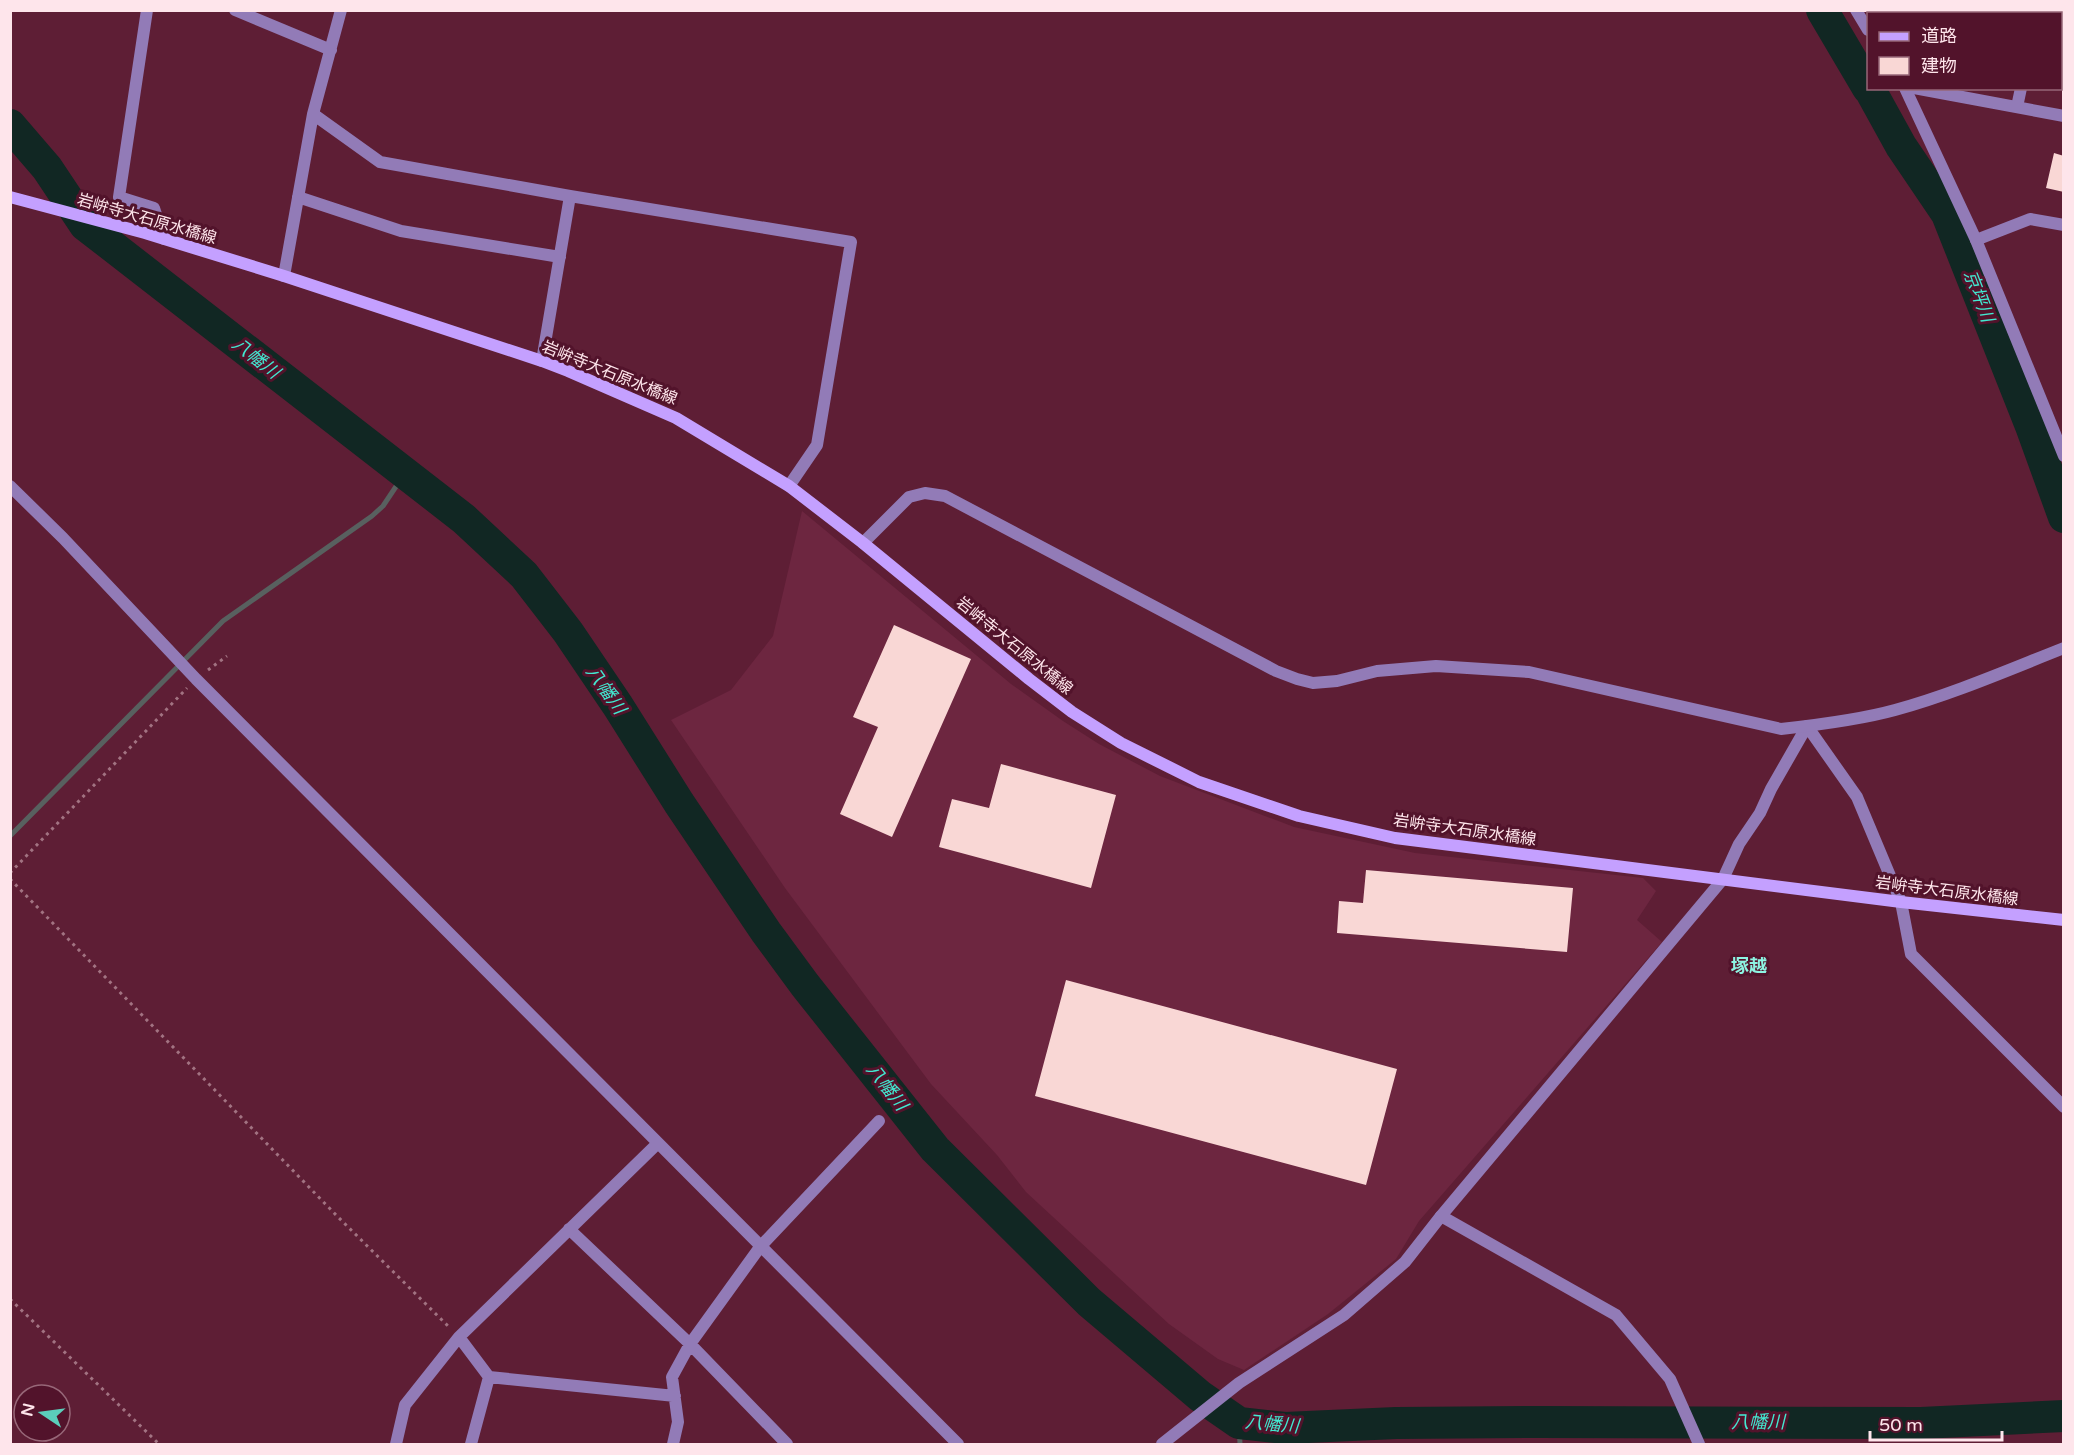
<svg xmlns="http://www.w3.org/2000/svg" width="2074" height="1455" viewBox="0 0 2074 1455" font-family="'Varela Round','Noto Sans JP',sans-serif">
	<rect width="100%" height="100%" fill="#5e1e35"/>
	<path fill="#6d2640" d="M802,511l209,173 52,37 36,23 61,32 134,51 121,26 228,25 13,13 -19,29 25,22 -243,279 -23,38 -68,55 -84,56 -26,-11 -49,-35 -143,-132 -29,-37 -66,-71 -146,-196 -114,-168 60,-30 42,-54z"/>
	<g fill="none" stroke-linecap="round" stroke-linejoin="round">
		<path stroke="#58605f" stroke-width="5" d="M10,836l213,-215 149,-105 11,-10 22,-33
			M1239,1423l1,21"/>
		<path stroke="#112723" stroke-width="32" d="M1822,10l46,78
			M1869,88l32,58 46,68 84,212 33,91
			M10,125l37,43 38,57 379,294 60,56 44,57 50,74 61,97 87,129 39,53 130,164 154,153 111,94 39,27 46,5 111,-5 143,-1 382,1 143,-7"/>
	</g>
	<path fill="#f9d7d5" d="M2054,153l10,3v36l-18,-4z
		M894,625l77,34 -79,178 -52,-23 38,-87 -25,-10z
		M1001,764l115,31 -25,93 -152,-41 13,-48 37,9z
		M1366,870l207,18 -6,64 -230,-19 2,-32 24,2z
		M1066,980l331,89 -31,116 -331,-89z"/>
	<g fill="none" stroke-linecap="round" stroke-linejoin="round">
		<path stroke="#a27382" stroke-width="3" stroke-dasharray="3 4.5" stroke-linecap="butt" d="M208,670l19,-14
			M10,873l177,-185
			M10,879l328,338 111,110
			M10,1299l149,145"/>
		<path stroke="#927bb7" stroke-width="12" d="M147,10l-28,187 35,11 10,31
			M235,10l96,40
			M2037,14v-4
			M1914,88l150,28
			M2017,107l4,-19
			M313,114l67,48 190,34 281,46 -34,203 -28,41
			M298,197l103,34 159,26
			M1976,240l54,-21 34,6
			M284,276l29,-162 28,-104
			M542,361l28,-165
			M10,486l53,52 133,141 762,765
			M1723,879l16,-35 21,-31 11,-24 36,-63 50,71 44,105 10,52 153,153
			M569,1229l121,115 97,100
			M459,1337l30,40 -18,67
			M489,1377l186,19
			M396,1444l9,-39 54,-68 198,-193
			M673,1444l5,-22 -6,-45 18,-33 70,-97 119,-126
			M1162,1444l77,-61 105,-68 61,-53 36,-46"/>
		<path stroke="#927bb7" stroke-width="12" d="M1856,10l12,20
			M1905,88l71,152 88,216
			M863,543l46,-46 16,-4 20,3 331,175 21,8 16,4 24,-2 40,-10 59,-5 93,6 252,57c36,-4 78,-9 114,-19 58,-16 113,-40 169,-62
			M1699,1444l-29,-65 -54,-64 -175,-99 282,-337"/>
		<path stroke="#c4a0ff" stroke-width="12" d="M10,197l135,36 139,43 258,85 26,10 108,47 113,68 74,57 166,136 43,33 49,31 78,39 100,34 96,22 506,64 163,18"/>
	</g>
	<g text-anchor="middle" stroke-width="6" stroke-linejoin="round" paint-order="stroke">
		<g font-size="16" fill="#fee5eb" stroke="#52132b">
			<text transform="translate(147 218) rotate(16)" y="6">岩峅寺大石原水橋線</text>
			<text transform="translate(610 372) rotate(22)" y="6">岩峅寺大石原水橋線</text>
			<text transform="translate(1015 645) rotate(39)" y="6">岩峅寺大石原水橋線</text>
			<text transform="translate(1465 829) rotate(8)" y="6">岩峅寺大石原水橋線</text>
			<text transform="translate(1947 890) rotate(7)" y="6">岩峅寺大石原水橋線</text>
		</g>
		<g font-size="18" font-style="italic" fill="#42e9d1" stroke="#52132b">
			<text transform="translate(1979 296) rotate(69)" y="6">京坪川</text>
			<text transform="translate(256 358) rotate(38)" y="6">八幡川</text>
			<text transform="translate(606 690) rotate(55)" y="6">八幡川</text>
			<text transform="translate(887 1087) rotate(52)" y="6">八幡川</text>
			<text x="1758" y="1428">八幡川</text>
			<text transform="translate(1272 1424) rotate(5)" y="6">八幡川</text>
		</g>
		<g font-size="18" font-weight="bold" fill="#8df4e2" stroke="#52132b">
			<text x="1749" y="972">塚越</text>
		</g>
	</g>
	<rect width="2074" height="1455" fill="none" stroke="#fee5eb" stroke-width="24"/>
	<rect x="1867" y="12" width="195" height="78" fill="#52132b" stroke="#976778" stroke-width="1.5"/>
	<rect x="1879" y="32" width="30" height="9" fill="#c4a0ff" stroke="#976778" stroke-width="1.5"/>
	<text x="1921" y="42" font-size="18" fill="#fee5eb">道路</text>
	<rect x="1879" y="57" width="30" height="18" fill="#f9d7d5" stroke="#976778" stroke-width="1.5"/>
	<text x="1921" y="72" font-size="18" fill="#fee5eb">建物</text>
	<g transform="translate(42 1413) rotate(283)"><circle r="28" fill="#52132b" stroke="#976778" stroke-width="1.5"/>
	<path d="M0-4.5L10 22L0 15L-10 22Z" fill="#5bcebb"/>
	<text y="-9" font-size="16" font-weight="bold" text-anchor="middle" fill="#fee5eb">N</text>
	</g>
	<path d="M1870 1431v9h132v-9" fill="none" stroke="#fee5eb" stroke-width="3"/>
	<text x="1879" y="1431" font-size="18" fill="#fee5eb" stroke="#52132b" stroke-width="4.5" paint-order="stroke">50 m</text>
</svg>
